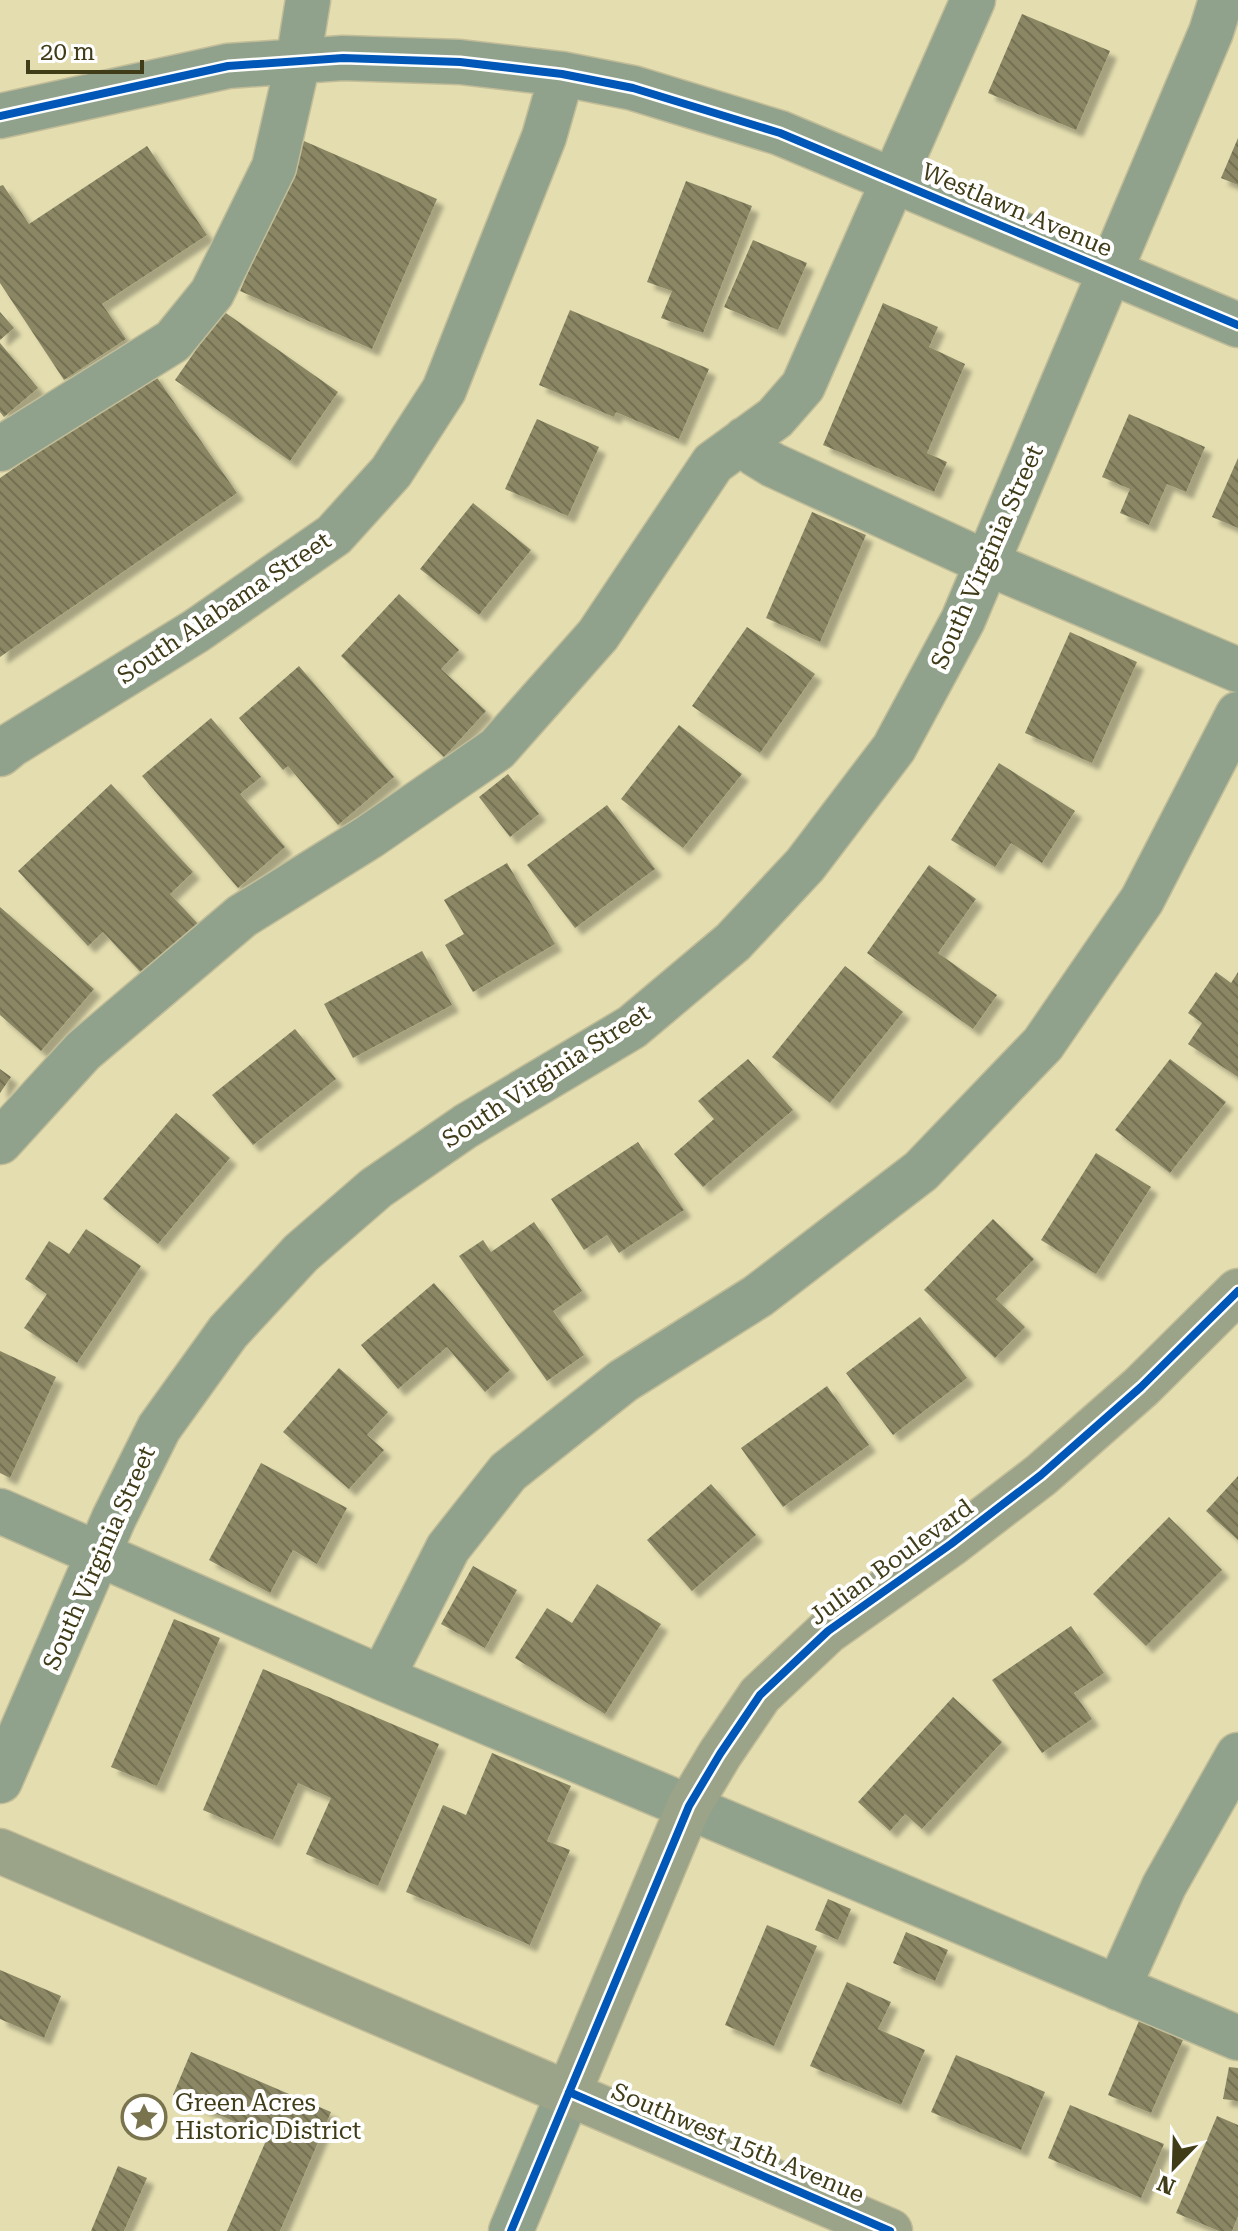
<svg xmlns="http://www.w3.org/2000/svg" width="1238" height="2231" viewBox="0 0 1238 2231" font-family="'Roboto Serif',serif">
	<defs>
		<pattern id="building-back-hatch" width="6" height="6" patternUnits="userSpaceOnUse" patternTransform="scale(2)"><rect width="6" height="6" fill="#8b8765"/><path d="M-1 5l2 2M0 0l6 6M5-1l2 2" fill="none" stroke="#737052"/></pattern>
		<filter id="shadow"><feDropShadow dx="7" dy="7" stdDeviation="2" flood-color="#0004"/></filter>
	</defs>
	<rect width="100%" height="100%" fill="#e3ddaf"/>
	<path fill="url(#building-back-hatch)" filter="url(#shadow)" d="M1022,14l88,37 -34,79 -88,-37z
		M1238,138v47l-17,-7z
		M304,141l133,58 -65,150 -132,-58z
		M147,146l60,89 -105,69 24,35 -62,41 -64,-97v-97l3,-1 26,39z
		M686,181l66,25 -49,127 -42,-15 11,-27 -25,-9z
		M753,240l54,23 -29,67 -54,-23z
		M883,303l55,24 -9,20 36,17 -38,89 20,9 -13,30 -111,-47z
		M570,310l139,59 -30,70 -63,-27 -2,5 -75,-32z
		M223,311l115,81 -48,69 -115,-81z
		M0,312l14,16 -14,12z
		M0,343l38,45 -34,29 -4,-5z
		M153,372l84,121 -237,164v-179z
		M1129,414l76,33 -19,45 -19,-8 -18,41 -29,-12 10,-24 -28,-12z
		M537,419l62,28 -31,69 -63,-27z
		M1238,458v70l-26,-11z
		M473,503l58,47 -52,65 -59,-46z
		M812,512l54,23 -46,107 -54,-24z
		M399,594l60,56 -18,19 45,42 -42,46 -103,-101z
		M747,627l68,47 -55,79 -68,-47z
		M1070,632l67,30 -45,101 -67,-30z
		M299,666l95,111 -56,48 -50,-59 -5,4 -44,-52z
		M211,718l50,59 -21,17 45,53 -47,41 -96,-112z
		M679,725l63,49 -59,74 -62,-49z
		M999,763l76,48 -33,52 -31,-20 -16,24 -44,-27z
		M508,774l31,40 -29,23 -31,-40z
		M111,784l82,88 -23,22 30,32 -55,51 -42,-45 -15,14 -70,-75z
		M607,805l48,64 -80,59 -48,-63z
		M507,863l48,81 -82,48 -28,-47 19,-11 -20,-34z
		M929,865l47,34 -38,54 59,42 -24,34 -106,-76z
		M0,907l94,82 -53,62 -41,-36z
		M422,951l30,54 -99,53 -29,-54z
		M845,966l58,46 -73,91 -58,-46z
		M1216,972l15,11 7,-11v105l-50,-33 14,-21 -14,-10z
		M295,1029l41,50 -83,66 -41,-50z
		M748,1059l45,51 -90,77 -29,-33 40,-35 -16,-18z
		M1170,1059l56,43 -56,71 -55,-43z
		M0,1069l11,8 -11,16z
		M176,1113l54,45 -72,86 -55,-45z
		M638,1142l46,68 -65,43 -12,-18 -23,15 -33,-51z
		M1096,1153l55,34 -55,87 -55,-34z
		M993,1219l41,40 -38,40 29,28 -30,31 -71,-68z
		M534,1222l48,69 -29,20 31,44 -37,26 -88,-125 24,-16 8,12z
		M86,1229l55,37 -64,97 -53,-35 23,-34 -22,-15 24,-38 20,13z
		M434,1283l76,87 -25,22 -38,-45 -49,42 -37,-44z
		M920,1317l47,61 -74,57 -47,-62z
		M0,1351l56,26 -46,101 -10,-5z
		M339,1368l49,44 -21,23 17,15 -35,39 -66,-57z
		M827,1386l42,59 -86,62 -42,-59z
		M261,1463l86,45 -30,56 -24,-14 -23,43 -61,-33z
		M1238,1476v64l-32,-29z
		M711,1484l45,51 -64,56 -45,-51z
		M1169,1517l53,53 -76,76 -53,-52z
		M473,1566l44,24 -32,58 -44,-24z
		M597,1584l64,40 -56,90 -90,-56 32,-50 25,15z
		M174,1619l46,19 -63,148 -46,-19z
		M1071,1626l33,47 -30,20 18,26 -50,34 -50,-73z
		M263,1669l176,75 -61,142 -72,-32 25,-56 -33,-15 -25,57 -70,-30z
		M953,1697l49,45 -80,87 -17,-15 -15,17 -32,-29z
		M492,1753l79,33 -24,55 23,9 -40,95 -124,-53 37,-87 23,10z
		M828,1899l23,10 -13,31 -23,-10z
		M767,1925l50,21 -43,100 -49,-21z
		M906,1932l42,18 -13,31 -42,-18z
		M0,1970l61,26 -17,42 -44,-19z
		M847,1982l44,20 -13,27 47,21 -24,55 -91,-39z
		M1139,2021l44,19 -32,73 -43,-18z
		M191,2052l140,60 -51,119h-53l41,-95 -95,-41z
		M956,2055l89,37 -24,58 -90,-38z
		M1229,2067l9,1v33l-15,-2z
		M1070,2105l94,39 -23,54 -93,-40z
		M1217,2116l21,9v91l-6,15h-13l-43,-18z
		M118,2166l29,12 -23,53h-33z"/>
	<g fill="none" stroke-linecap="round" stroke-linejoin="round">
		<g stroke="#c2bd98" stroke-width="47">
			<path id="minor" d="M0,116l228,-50 115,-8 117,4 102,12 71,14 147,45 458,192
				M745,439l10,15 18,11 214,98 251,107
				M0,449l173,-108 39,-48 62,-126 24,-105 10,-62
				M0,754l11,-9 185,-114 138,-96 57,-63 53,-82 100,-253 18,-63
				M0,1142l83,-91 159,-135 127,-79 128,-88 101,-114 115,-172 62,-45 28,-32 170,-386
				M0,1511l382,167 856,360
				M382,1678l66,-130 60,-76 115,-91 135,-85 163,-125 122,-127 99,-144 96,-186
				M0,1781l114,-263 45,-90 69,-96 73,-79 75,-65 90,-62 166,-99 101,-85 72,-77 89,-117 69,-128 248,-588 10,-32
				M1118,1988l46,-102 74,-131
				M511,2231l58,-139"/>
		</g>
		<g stroke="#c2bd98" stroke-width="47">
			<path id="major" d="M0,1851l890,380
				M569,2092l120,-286 31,-52 40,-59 68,-64 123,-87 90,-69 100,-88 97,-96"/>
		</g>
		<use href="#minor" stroke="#91a28c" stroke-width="44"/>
		<use href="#major" stroke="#9ba388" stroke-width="44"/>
		<g stroke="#fff" stroke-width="13">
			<path id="cycleway" d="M0,116l228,-50 115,-8 117,4 102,12 71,14 147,45 458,192
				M569,2092l321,139
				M511,2231l178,-425 31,-52 40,-59 68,-64 123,-87 90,-69 100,-88 97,-96"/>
		</g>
		<use href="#cycleway" stroke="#0057b8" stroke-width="8"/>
	</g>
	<defs>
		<g id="sight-ring" transform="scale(2.3)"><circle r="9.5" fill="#fff" stroke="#79744d" stroke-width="1.5"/><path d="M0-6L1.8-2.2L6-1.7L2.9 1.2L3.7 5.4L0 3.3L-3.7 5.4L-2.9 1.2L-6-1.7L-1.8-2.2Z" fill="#79744d"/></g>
	</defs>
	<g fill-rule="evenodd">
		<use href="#sight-ring" x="144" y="2117"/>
	</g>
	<g text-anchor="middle" stroke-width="8" stroke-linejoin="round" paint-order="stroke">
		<g font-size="24" fill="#403c18" stroke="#fff">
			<text transform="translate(1017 210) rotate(23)" y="8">Westlawn Avenue</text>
			<text transform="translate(987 557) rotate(-66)" y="8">South Virginia Street</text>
			<text transform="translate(224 608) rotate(-34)" y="8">South Alabama Street</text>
			<text transform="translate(546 1076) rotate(-33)" y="8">South Virginia Street</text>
			<text transform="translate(99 1558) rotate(-66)" y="8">South Virginia Street</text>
			<text transform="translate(891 1562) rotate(-36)" y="8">Julian Boulevard</text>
			<text transform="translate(738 2143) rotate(23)" y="8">Southwest 15th Avenue</text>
		</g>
		<g font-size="24" fill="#403c18" stroke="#fff" text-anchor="start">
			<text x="175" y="2111">Green Acres<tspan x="175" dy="28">Historic District</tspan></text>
		</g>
	</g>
	<g transform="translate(1174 2167) rotate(203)" stroke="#ffffff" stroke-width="6" paint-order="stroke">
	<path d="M0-6L14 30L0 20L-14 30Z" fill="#403c18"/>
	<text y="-12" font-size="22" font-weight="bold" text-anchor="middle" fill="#403c18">N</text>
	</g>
	<path d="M28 60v12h114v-12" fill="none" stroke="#403c18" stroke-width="4"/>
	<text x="40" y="60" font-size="24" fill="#403c18" stroke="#ffffff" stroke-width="6" paint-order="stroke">20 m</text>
</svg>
